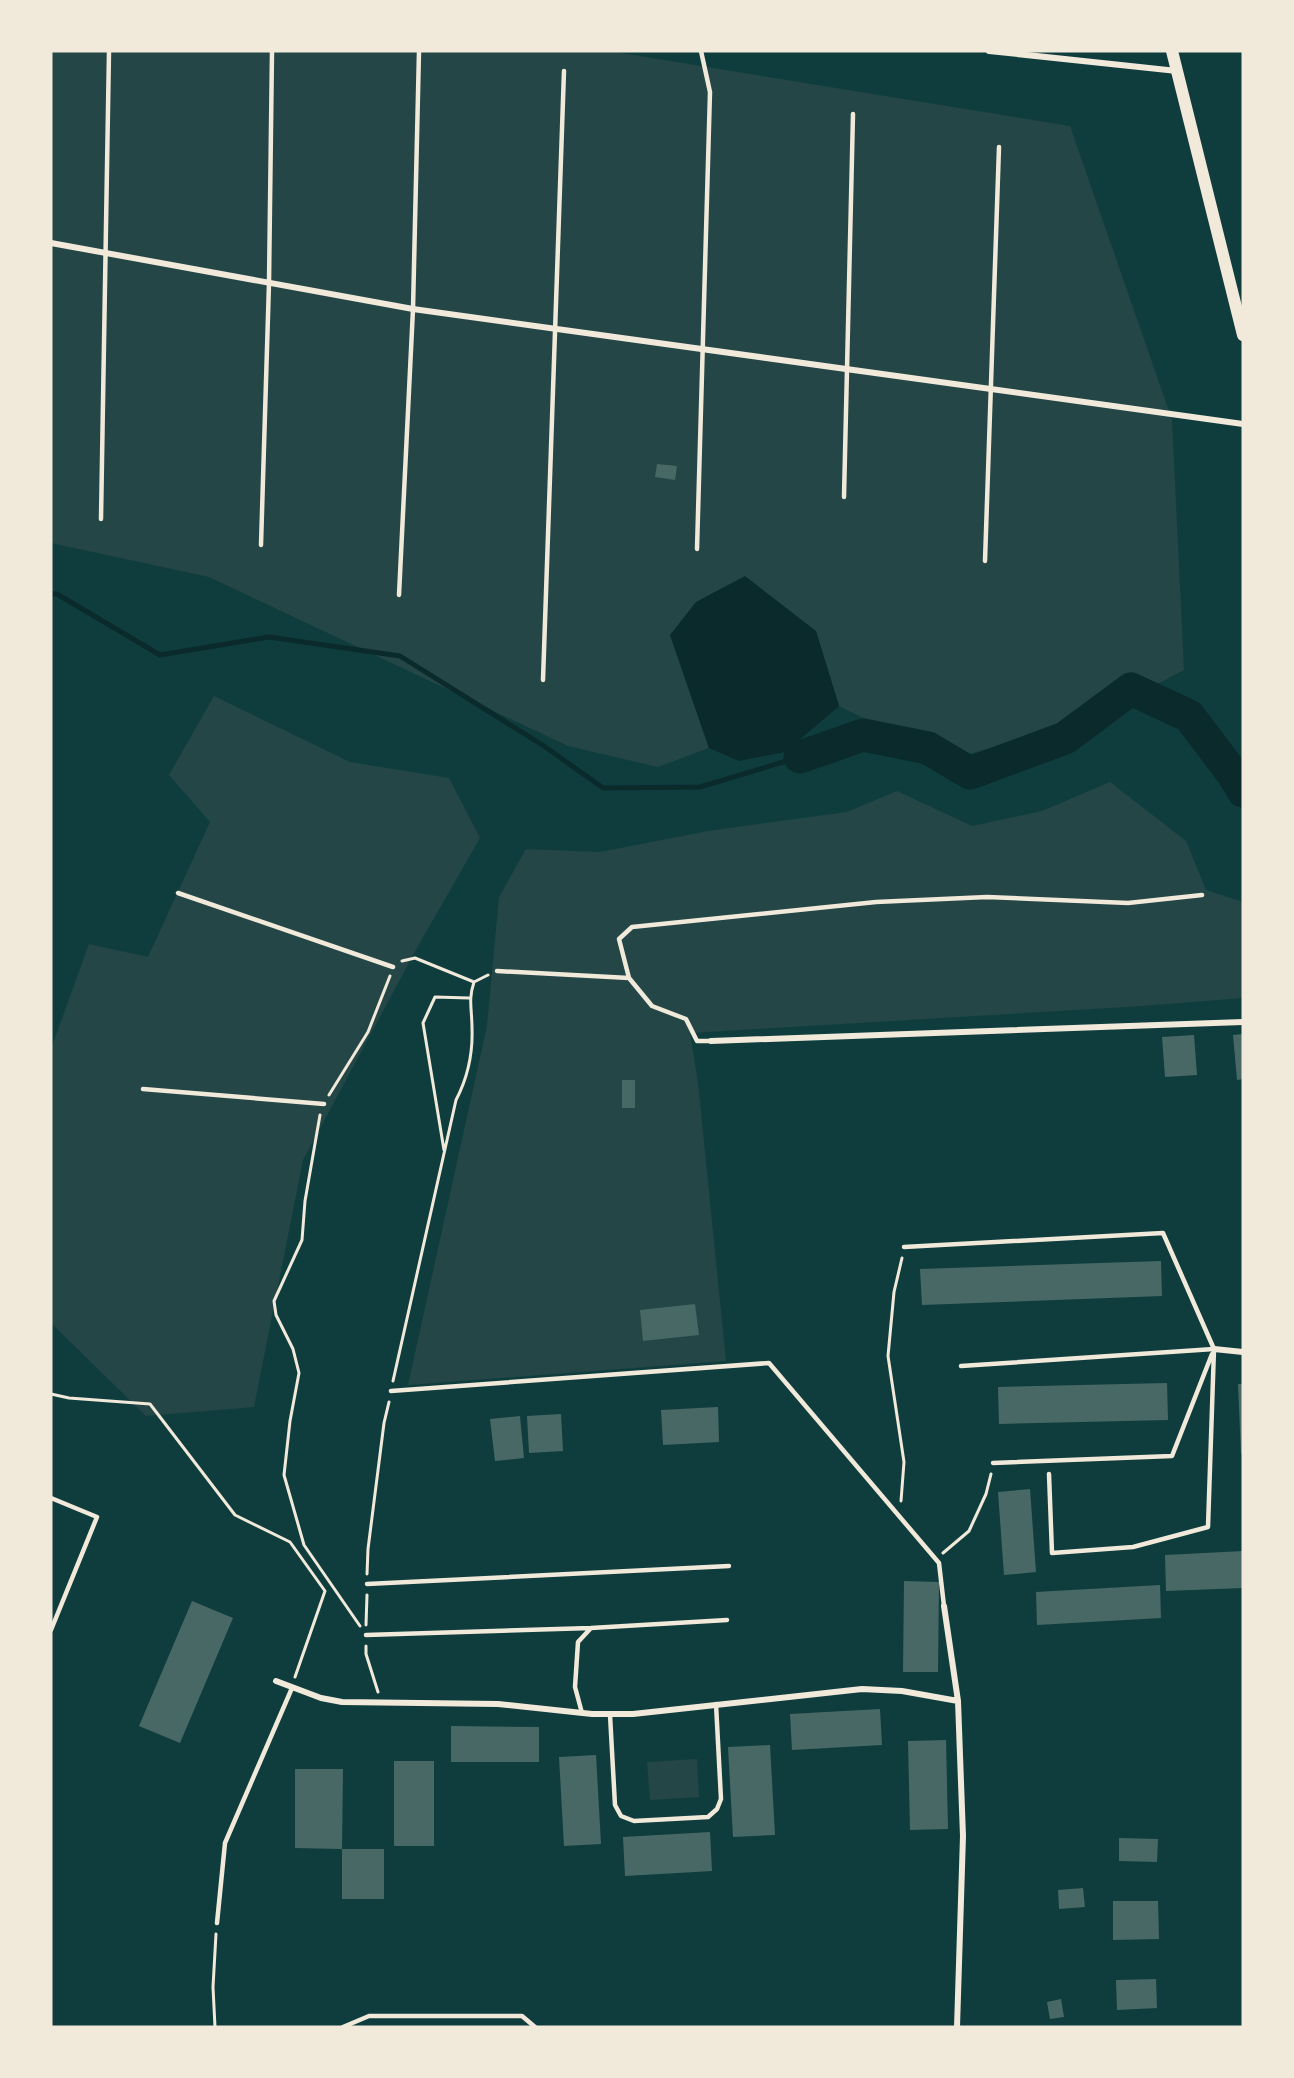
<svg xmlns="http://www.w3.org/2000/svg" width="1294" height="2078" viewBox="0 0 1294 2078" font-family="'DM Sans',sans-serif">
	<rect width="100%" height="100%" fill="#0f3d3e"/>
	<path fill="#244646" d="M51,51h558l461,75 102,294 12,250 -95,50 -141,40 -109,-54 -23,-75 -146,4 39,113 -51,19 -90,-21 -359,-169 -158,-34z
		M214,696l136,66 99,16 31,60 -62,108 -115,214 -49,247 -108,9 -95,-93v-274l38,-105 59,13 62,-135 -41,-47z
		M1110,782l76,59 20,49 37,12v96l-101,8 -452,27 8,50 28,278 -318,24 79,-359 12,-129 27,-48 74,3 108,-21 139,-19 50,-21 75,35 70,-15z
		M697,1759l2,38 -49,3 -3,-38z"/>
	<path fill="#0a2a2b" d="M745,576l71,55 23,75 -54,46 -46,9 -30,-13 -39,-113 26,-33z"/>
	<g fill="none" stroke-linecap="round" stroke-linejoin="round">
		<path stroke="#0a2a2b" stroke-width="5" d="M51,594h6l103,61 109,-18 131,19 144,90 59,42 97,-1 100,-30"/>
		<path stroke="#0a2a2b" stroke-width="33" d="M800,757l63,-22 65,13 42,25 95,-35 66,-49 58,27 44,58 10,17"/>
	</g>
	<path fill="#486865" d="M657,464l20,2 -2,14 -20,-3z
		M1243,1034v45l-6,1 -4,-45z
		M1194,1035l3,40 -32,2 -3,-40z
		M622,1080h13v28h-13z
		M1161,1261l1,35 -240,9 -2,-36z
		M695,1304l4,31 -56,6 -3,-31z
		M1167,1383l1,37 -169,4 -1,-37z
		M1238,1384h5v69l-2,1z
		M718,1407l1,35 -56,3 -2,-35z
		M561,1414l2,37 -34,2 -2,-37z
		M520,1416l4,42 -29,3 -5,-42z
		M1030,1489l6,83 -32,3 -6,-83z
		M1243,1551v37l-77,3 -1,-36z
		M904,1581l35,1 -1,90h-35z
		M1160,1585l1,33 -124,7 -1,-33z
		M192,1601l41,17 -53,125 -41,-17z
		M880,1709l2,36 -90,5 -2,-36z
		M451,1726l88,1v35h-88z
		M946,1740l2,89 -38,1 -2,-89z
		M770,1745l5,90 -42,2 -5,-90z
		M596,1755l5,89 -37,2 -5,-89z
		M394,1761h40v85h-40z
		M295,1769h48l-1,80h42v50h-42v-50l-47,-1z
		M710,1832l2,39 -87,5 -2,-39z
		M1119,1838l39,1 -1,23 -38,-1z
		M1083,1888l2,19 -26,2 -1,-19z
		M1113,1901h45l1,38 -46,1z
		M1156,1979l1,29 -40,2 -1,-30z
		M1061,1999l3,18 -14,2 -3,-17z"/>
	<g fill="none" stroke-linecap="round" stroke-linejoin="round">
		<path stroke="#f1e9da" stroke-width="3" d="M402,961l13,-3 59,24
			M329,1095l39,-63 22,-56
			M320,1115l-15,86 -3,39 -28,61 2,14 17,34 6,24 -9,48 -6,54 20,70 56,81
			M444,1150l-21,-127 12,-26 34,1
			M393,1381l63,-281c12,-23 17,-46 16,-72 0,-19 -4,-28 2,-46l14,-7
			M51,1394l18,4 81,6 85,111 55,27 35,49 -30,86
			M901,1501l3,-39 -16,-106 6,-64 8,-34
			M943,1553l26,-22 17,-37 5,-20
			M367,1574l1,-25 16,-126 5,-21
			M366,1625l1,-30
			M366,1646v8l12,38
			M215,2027l-2,-40 3,-53"/>
		<path stroke="#f1e9da" stroke-width="4.5" d="M844,497l9,-383
			M101,519l8,-468
			M261,545l8,-262 3,-232
			M697,549l13,-457 -9,-41
			M985,561l14,-414
			M399,595l14,-286 6,-258
			M543,680l21,-609
			M178,893l215,74
			M497,971l132,7 23,28 34,13 11,22h14
			M629,978l-10,-39 13,-12 244,-25 111,-5 141,6 74,-8
			M143,1089l181,15
			M904,1247l259,-14 51,116 -6,178 -75,20 -81,6 -3,-79
			M961,1366l253,-17
			M391,1391l378,-28 170,200 5,43
			M993,1463l179,-7 40,-102
			M51,1498l46,19 -46,113
			M367,1584l362,-18
			M366,1635l225,-7
			M582,1713l-7,-26 3,-45 13,-14 136,-8
			M610,1715l5,90 6,11 13,5 74,-4 9,-8 4,-10 -5,-95
			M217,1923l8,-80 67,-155
			M343,2027l26,-11h153l13,11"/>
		<path stroke="#f1e9da" stroke-width="6" d="M989,51l188,20
			M51,243l362,66 830,115
			M711,1041l532,-19
			M1214,1349l29,3
			M944,1606l14,95 5,135 -6,191
			M276,1681l45,17 21,4 156,2 94,10h41l229,-25 40,2 56,10"/>
		<path stroke="#f1e9da" stroke-width="12" d="M1172,51l71,284"/>
	</g>
	<rect width="1294" height="2078" fill="none" stroke="#f1e9da" stroke-width="105"/>
</svg>
